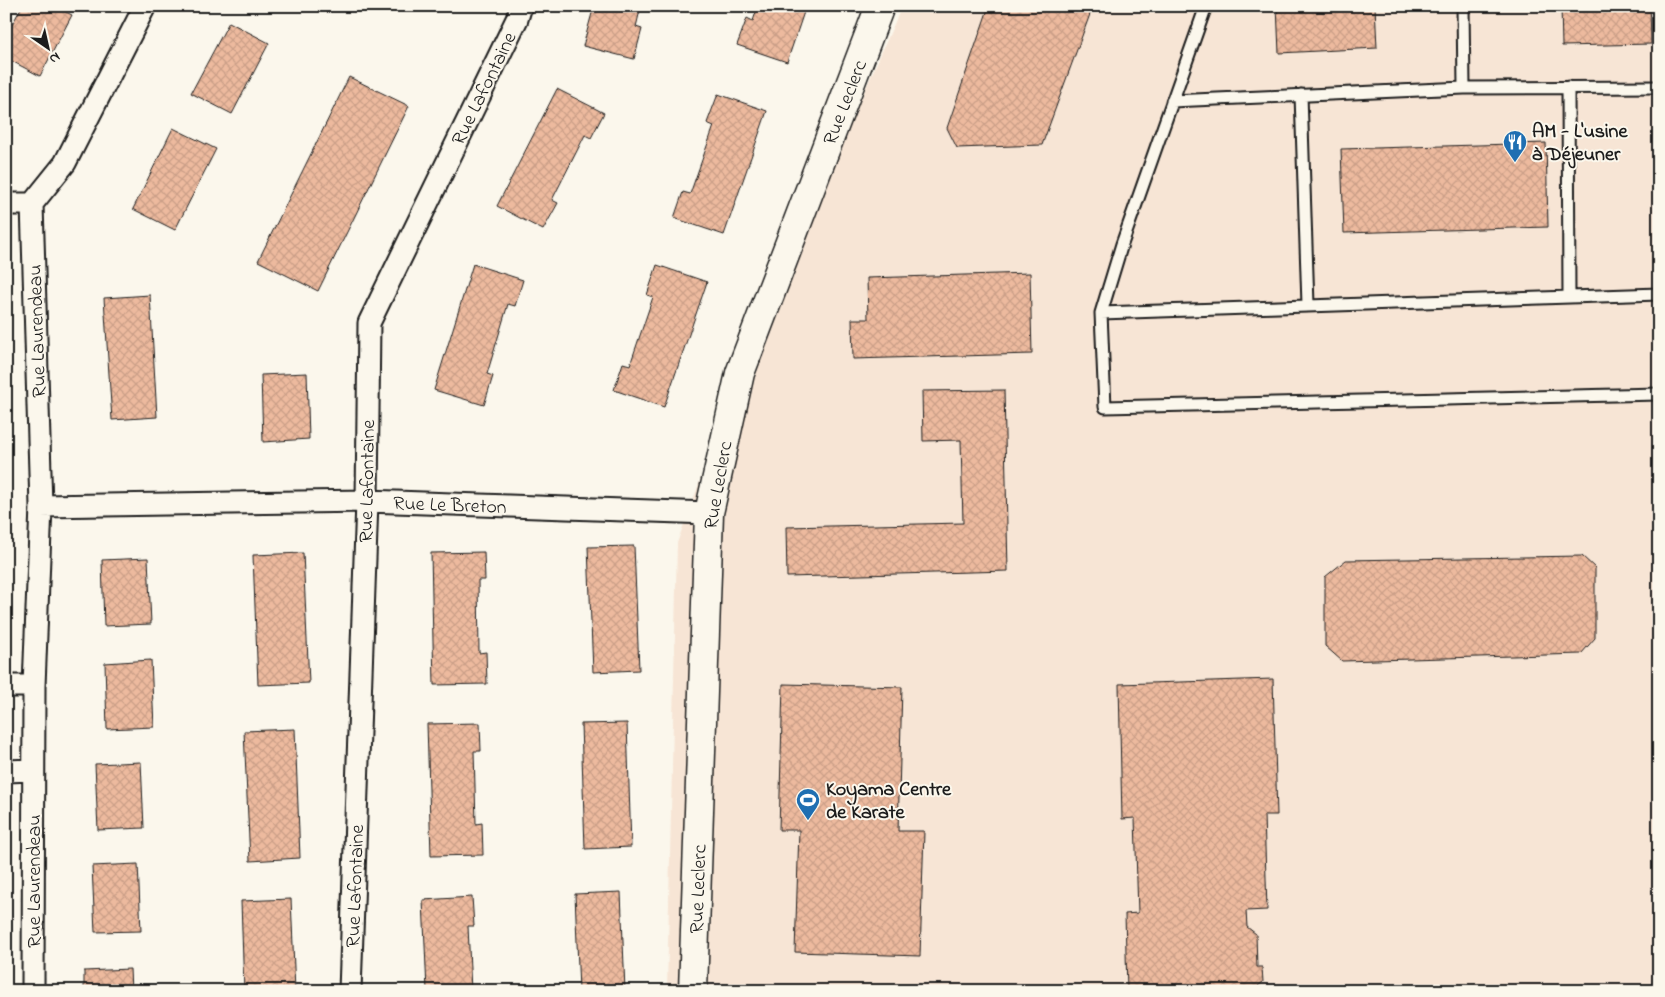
<svg xmlns="http://www.w3.org/2000/svg" width="1665" height="997" viewBox="0 0 1665 997" font-family="'Indie Flower',sans-serif">
	<defs>
		<pattern id="building-cross-hatch" width="8" height="8" patternUnits="userSpaceOnUse" patternTransform="scale(1.25)"><rect width="8" height="8" fill="#edba9e"/><path d="M0 0l8 8M0 8l8-8" fill="none" stroke="#cb9f88"/></pattern>
	</defs>
	<rect width="100%" height="100%" fill="#fbf7ec"/>
	<filter id="ink" filterUnits="userSpaceOnUse"><feTurbulence type="fractalNoise" baseFrequency=".02" numOctaves="2"/><feDisplacementMap in="SourceGraphic" scale="10" xChannelSelector="R" yChannelSelector="G"/><feConvolveMatrix kernelMatrix="1 2 1 2 8 2 1 2 1" color-interpolation-filters="sRGB"/></filter>
	<g filter="url(#ink)">
		<path fill="#f7e5d5" d="M902,6h757v985h-992l10,-448 63,-170z"/>
		<path fill="url(#building-cross-hatch)" stroke="#1c1c1c" d="M22,6h32l18,9 -32,61 -34,-18v-22z
			M594,6h47l-5,21 6,2 -8,30 -51,-13z
			M758,6h48l-19,56 -50,-17 10,-27 6,3z
			M989,6h104l-51,139 -85,3 -10,-20z
			M1277,6h98l2,42 -98,5z
			M1561,6h89l1,38 -89,2z
			M229,22l40,21 -37,71 -41,-21z
			M349,77l60,29 -91,185 -60,-30z
			M557,89l47,24 -13,25 -6,-3 -33,65 6,3 -15,27 -46,-24z
			M718,94l49,17 -43,124 -50,-17 9,-26 7,2 24,-68 -7,-3z
			M173,128l43,21 -41,81 -42,-21z
			M1546,143l2,84 -204,6 -3,-84z
			M473,264l50,16 -8,26 -7,-2 -21,70 6,2 -9,29 -50,-15z
			M657,265l50,17 -43,125 -50,-17 9,-27 7,2 23,-68 -6,-2z
			M1030,273l2,81 -179,5 -1,-40h16l-1,-41z
			M150,295l7,122 -45,3 -8,-122z
			M307,373l2,66 -46,3 -2,-67z
			M1004,390l4,181 -221,6 -1,-50 177,-4 -2,-83 -38,1 -1,-50z
			M634,546l5,124 -46,2 -5,-125z
			M484,552l1,28h-7l1,73 7,-1 1,32 -53,1 -3,-132z
			M303,553l6,130 -51,2 -5,-130z
			M1582,556l13,12v70l-14,16 -239,7 -17,-15v-69l21,-17z
			M148,558l3,66 -47,2 -2,-66z
			M151,660l3,67 -47,2 -2,-66z
			M1273,679l4,136h-13l3,95 -21,1 1,16 9,7 1,33h5l1,15 -5,4v5h-131l-2,-77 13,-1 -3,-95 -13,1 -3,-135z
			M783,684l119,3 -4,144h26l-4,125 -125,-4 4,-122h-20z
			M480,723l1,28h-7l2,73 6,-1 1,32 -52,1 -4,-132z
			M627,723l4,124 -46,2 -4,-125z
			M295,729l5,129 -50,3 -6,-130z
			M141,762l3,66 -46,2 -3,-66z
			M138,864l3,67 -46,1 -3,-66z
			M621,892l4,99h-46l-4,-97z
			M472,897l2,29h-6l3,65h-44l-4,-91z
			M291,899l4,92h-51l-3,-90z
			M130,969l1,22h-47v-20z"/>
		<g fill="none" stroke-linecap="round" stroke-linejoin="round">
			<g stroke="#1c1c1c" stroke-width="15">
				<path id="lane" d="M1206,6l-84,238 -21,69 4,94 554,-13
					M1568,87l1,209
					M1464,88l195,-1
					M1301,95l7,210
					M1172,101l292,-13 -1,-82
					M1101,313l558,-19"/>
			</g>
			<g stroke="#1c1c1c" stroke-width="25">
				<path id="street" d="M6,204h26
					M41,506l326,-5 342,12
					M6,686h28
					M6,771l27,-1
					M33,991l1,-305 7,-180 -9,-302 33,-41 80,-157
					M350,991l17,-490 2,-178 148,-304 4,-13"/>
			</g>
			<g stroke="#1c1c1c" stroke-width="31">
				<path id="secondary" d="M693,991l16,-478 31,-140 140,-367"/>
			</g>
			<use href="#lane" stroke="#fbf7ec" stroke-width="11"/>
			<use href="#street" stroke="#fbf7ec" stroke-width="21"/>
			<use href="#secondary" stroke="#fbf7ec" stroke-width="28"/>
		</g>
	</g>
	<defs>
		<g id="restaurant-pin" transform="scale(1.25)"><path d="M0 17L-7.5 6A9.5 9.5 0 1 1 7.5 6Z" fill="#1f6fb2" stroke="#fbf7ec"/><path d="M-5-6h1v4h1v-4h1v4h1v-4h1v5L-1.5 .5V6h-2V.5L-5-1ZM5-6V6H3V1.5H1.5Q1.5-4 5-6Z" fill="#fff"/></g>
		<g id="stadium-pin" transform="scale(1.25)"><path d="M0 17L-7.5 6A9.5 9.5 0 1 1 7.5 6Z" fill="#1f6fb2" stroke="#fbf7ec"/><path d="M0-5a6.5 5 0 1 0 0 10a6.5 5 0 1 0 0-10ZM-3.5-1.8h7v3.6h-7Z" fill="#fff"/></g>
	</defs>
	<g fill-rule="evenodd">
		<use href="#restaurant-pin" x="1515" y="142"/>
		<use href="#stadium-pin" x="808" y="800"/>
	</g>
	<g text-anchor="middle" stroke-width="4" stroke-linejoin="round" paint-order="stroke">
		<g font-size="20" fill="#1c1c1c" stroke="#fbf7ec">
			<text transform="translate(483 88) rotate(-64)" y="7">Rue Lafontaine</text>
			<text transform="translate(844 102) rotate(-69)" y="7">Rue Leclerc</text>
			<text transform="translate(36 331) rotate(-92)" y="7">Rue Laurendeau</text>
			<text transform="translate(366 481) rotate(-89)" y="7">Rue Lafontaine</text>
			<text transform="translate(717 485) rotate(-80)" y="7">Rue Leclerc</text>
			<text transform="translate(450 504) rotate(2)" y="7">Rue Le Breton</text>
			<text transform="translate(33 881) rotate(-90)" y="7">Rue Laurendeau</text>
			<text transform="translate(354 886) rotate(-88)" y="7">Rue Lafontaine</text>
			<text transform="translate(697 889) rotate(-88)" y="7">Rue Leclerc</text>
		</g>
		<g font-size="20" font-weight="bold" fill="#1c1c1c" stroke="#fbf7ec" text-anchor="start">
			<text x="1532" y="137">AM - L'usine<tspan x="1532" dy="23">à Déjeuner</tspan></text>
			<text x="826" y="795">Koyama Centre<tspan x="826" dy="23">de Karate</tspan></text>
		</g>
	</g>
	<rect width="1665" height="997" fill="none" stroke="#fbf7ec" stroke-width="25"/>
	<rect x="12" y="12" width="1640" height="972" fill="none" stroke="#1c1c1c" stroke-width="2" filter="url(#ink)"/>
	<g transform="translate(48 48) rotate(146)" stroke="#fbf7ec" stroke-width="4" paint-order="stroke">
	<path d="M0-4L9 19L0 12L-9 19Z" fill="#1c1c1c"/>
	<text y="-8" font-size="14" font-weight="bold" text-anchor="middle" fill="#1c1c1c">N</text>
	</g>
</svg>
